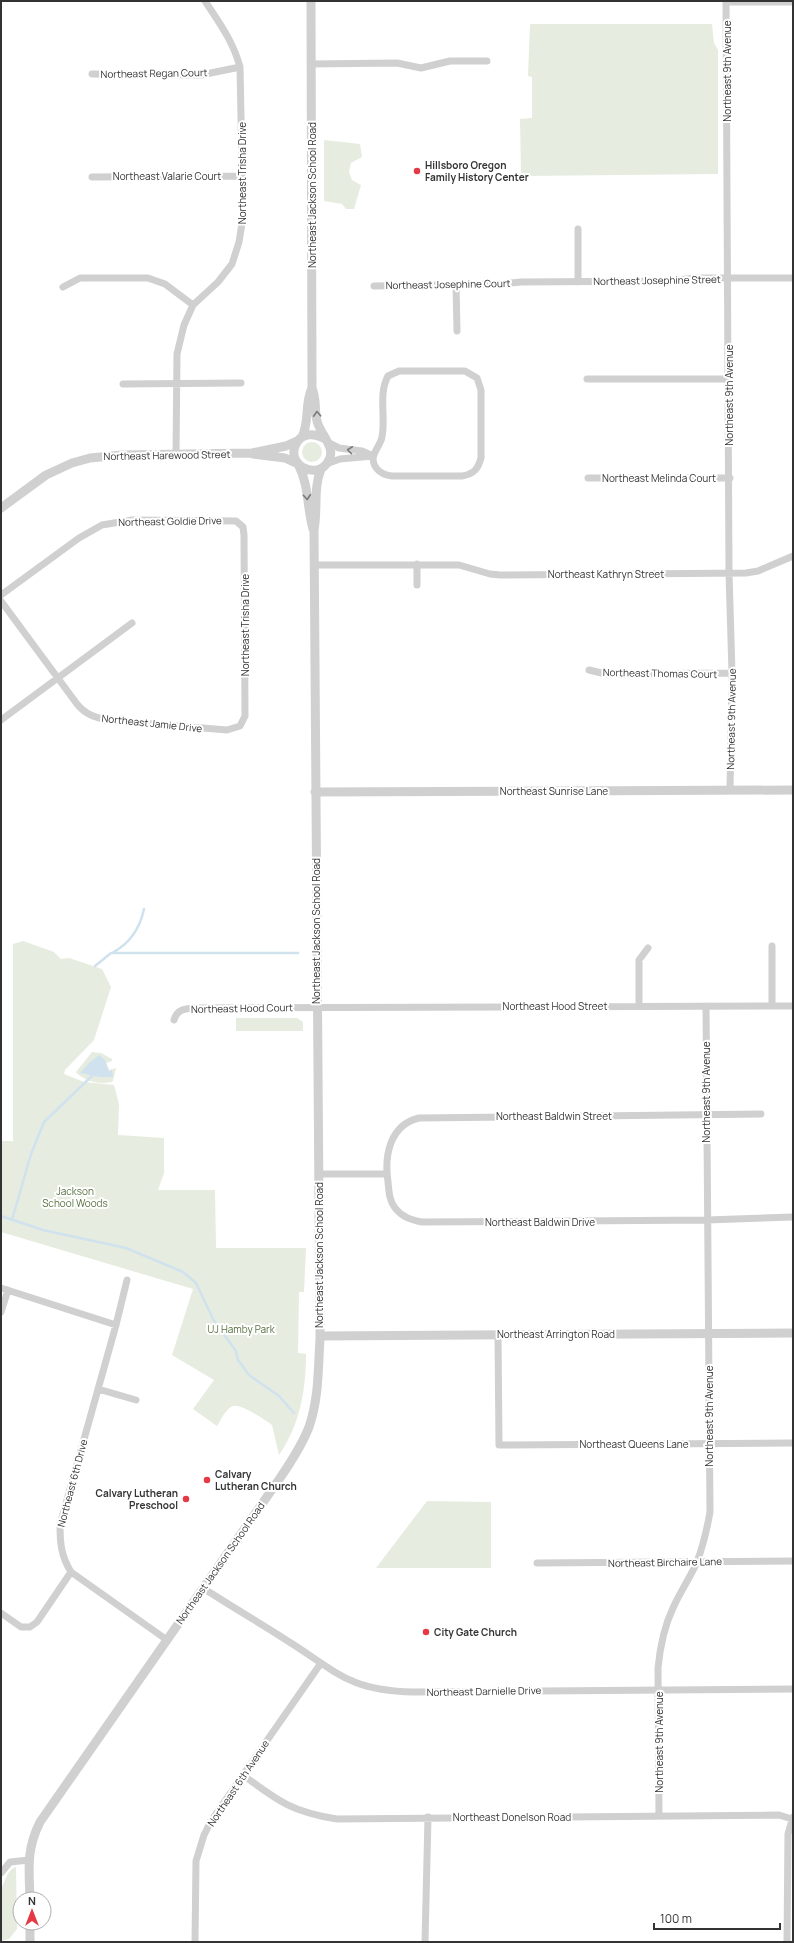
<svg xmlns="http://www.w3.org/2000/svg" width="794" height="1943" viewBox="0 0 794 1943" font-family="Manrope,sans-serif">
	<rect width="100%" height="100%" fill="#fff"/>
	<path fill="#e6ecdf" d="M530,24h182l2,19 4,7v124l-197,2 -1,-57 12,-1v-41l-4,-1z
		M324,140l36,4 2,13 -11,6 -2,9 3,8 9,5 -7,24h-8l-4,-5 -18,-3z
		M302 452a10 10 0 1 1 20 0a10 10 0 1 1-20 0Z
		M23,941l31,11 7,7 8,-1 33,11 9,18 -17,53 -29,30 -1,4 20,8 30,3 5,19 -1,31 46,3v35l-6,17h57l1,58h90l-2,44h-5l-1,61 8,1c0,36 -6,71 -27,101l-7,-30c-6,-5 -32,-22 -39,-19 -7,2 -12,14 -16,20l-24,-17 21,-29 -42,-25 21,-66 -192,-57v-91h12v-197z
		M236,1018h61l6,4v9h-67z
		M92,1052l9,1 11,6v2l-6,2 3,7 7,-2 -3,13c-10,5 -30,0 -37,-9z
		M427,1501l64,1v66h-115z
		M16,1867l1,62 -8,10 -8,2v-53c5,-7 6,-19 15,-21z"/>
	<path fill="#cfe2ee" d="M99,1055l6,5 4,11 3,-1 1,7h-13l-20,-4 9,-10z"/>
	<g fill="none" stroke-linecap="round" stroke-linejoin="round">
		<path stroke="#cfe2ee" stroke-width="2.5" d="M112,953c17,-9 28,-25 32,-44
			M95,966l16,-13h187
			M1,1216l42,14 83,18 57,24 13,11 18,38 22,30 2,9 11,15 30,21 15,17
			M12,1220l19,-66 13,-32 50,-48"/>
		<path stroke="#d0d0d0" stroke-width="7" d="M726,1l3,572 3,100 -2,117
			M726,2h67
			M311,64l86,-1 24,5 29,-7h37
			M92,74l109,1 39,-8
			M92,177l150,-1
			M578,229v53
			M456,284l1,47
			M374,286l125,-2 22,-2 150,-1 24,-3h98
			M63,287l17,-9h68l17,6 28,21
			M399,371h66l12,7 4,12v68c-3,11 -7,16 -19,18h-70c-9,-1 -18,-6 -19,-17 0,-7 8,-15 9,-22 4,-20 -4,-43 6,-61z
			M587,379h142
			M123,384l118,-1
			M327,442l12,6 23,3 11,5
			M176,454l1,-100 7,-29 9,-20 25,-23 14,-18 7,-22 4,-25 -3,-150c-7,-26 -20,-43 -35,-66
			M326,464l14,-5 33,-3
			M588,478h142
			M417,564v21
			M314,565h145l31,9 10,1 246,-2 12,-2 35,-15
			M1,595l78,-57 23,-13 30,-5 104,1 7,6 1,8 1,181 -5,10 -13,4 -121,-10c-12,-3 -21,-6 -29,-16l-76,-103
			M589,670l17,4 126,-1
			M1,720l131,-97
			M772,946v60
			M639,1006v-46l9,-12
			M174,1020c3,-10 9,-11 19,-12l600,-2
			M761,1114l-342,4c-29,7 -35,37 -31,64 1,9 1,18 7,26 7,9 16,12 27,14l285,-2 86,-3
			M319,1174h68
			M127,1280l-11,45 -56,200c0,18 1,31 11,47l96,68
			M1,1288l115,37
			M1,1312l7,-22
			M498,1335l1,110 294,-2
			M98,1389l38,11
			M537,1563l256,-2
			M203,1588c29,19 59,36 88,55 48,31 61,48 122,49l380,-3
			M1,1613l20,14h9l7,-5 34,-50
			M243,1775c35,26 49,37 94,44l442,-4 13,4
			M659,1816l-1,-148c2,-21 6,-41 15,-60 7,-16 17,-30 24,-46 6,-16 10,-33 13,-50l-4,-506
			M1,1873l9,-11 19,-2
			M195,1942l1,-81 8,-26 7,-14 110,-158
			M425,1942l3,-125
			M787,1942l1,-108 5,-17"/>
		<path stroke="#d0d0d0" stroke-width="9" d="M311,1l1,387c5,12 2,21 5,33 3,13 19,26 12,39 -11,22 -44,5 -33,-16 6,-12 19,-11 29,-5
			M302,437c8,-16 2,-32 10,-49
			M253,454l32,4 13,6
			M299,466c10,20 8,42 14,63
			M1,508l45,-33 26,-12 18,-5 32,-3 130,-2 34,-7 13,-6
			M315,792l478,-2
			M320,1336l473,-3
			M30,1899c-1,-30 -4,-49 10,-77l240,-344c11,-16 22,-33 29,-51 10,-29 9,-58 11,-88l-6,-809c4,-21 -1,-41 7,-61
			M30,1923v19"/>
	</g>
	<defs><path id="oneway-chevron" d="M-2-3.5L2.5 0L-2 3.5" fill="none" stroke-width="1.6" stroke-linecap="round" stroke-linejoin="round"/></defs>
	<g stroke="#7a7a7a">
		<use href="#oneway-chevron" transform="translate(317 414) rotate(-93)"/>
		<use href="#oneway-chevron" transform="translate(350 450) rotate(-173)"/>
		<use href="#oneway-chevron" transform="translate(307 497) rotate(85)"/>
	</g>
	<g fill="#e63946" stroke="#fff" stroke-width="1.5">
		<circle cx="417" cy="171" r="4"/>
		<circle cx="207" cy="1480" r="4"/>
		<circle cx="186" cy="1499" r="4"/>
		<circle cx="426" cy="1632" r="4"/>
	</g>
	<g text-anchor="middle" stroke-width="4" stroke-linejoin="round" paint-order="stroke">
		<g font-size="10" fill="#333" stroke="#fff">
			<text transform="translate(727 71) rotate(-90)" y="4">Northeast 9th Avenue</text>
			<text transform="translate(154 73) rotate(-1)" y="4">Northeast Regan Court</text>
			<text transform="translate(242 173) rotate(-90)" y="4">Northeast Trisha Drive</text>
			<text x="167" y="180">Northeast Valarie Court</text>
			<text transform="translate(312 195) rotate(-90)" y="4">Northeast Jackson School Road</text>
			<text transform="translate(657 280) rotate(-1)" y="4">Northeast Josephine Street</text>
			<text transform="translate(448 284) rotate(-1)" y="4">Northeast Josephine Court</text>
			<text transform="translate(729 395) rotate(-90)" y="4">Northeast 9th Avenue</text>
			<text transform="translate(167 455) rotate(-1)" y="4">Northeast Harewood Street</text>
			<text x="659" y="482">Northeast Melinda Court</text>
			<text transform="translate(170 521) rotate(-1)" y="4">Northeast Goldie Drive</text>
			<text x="606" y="578">Northeast Kathryn Street</text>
			<text transform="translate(245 625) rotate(-90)" y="4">Northeast Trisha Drive</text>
			<text transform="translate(660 673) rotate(1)" y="4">Northeast Thomas Court</text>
			<text transform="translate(731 719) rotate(-89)" y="4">Northeast 9th Avenue</text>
			<text transform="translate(152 723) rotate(6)" y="4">Northeast Jamie Drive</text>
			<text x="554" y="795">Northeast Sunrise Lane</text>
			<text transform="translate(316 931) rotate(-90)" y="4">Northeast Jackson School Road</text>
			<text x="555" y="1010">Northeast Hood Street</text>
			<text transform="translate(242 1008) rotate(-1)" y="4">Northeast Hood Court</text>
			<text transform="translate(706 1092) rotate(-90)" y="4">Northeast 9th Avenue</text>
			<text x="554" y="1120">Northeast Baldwin Street</text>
			<text x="540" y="1226">Northeast Baldwin Drive</text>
			<text transform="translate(319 1255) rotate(-90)" y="4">Northeast Jackson School Road</text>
			<text x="556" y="1338">Northeast Arrington Road</text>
			<text transform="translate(709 1416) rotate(-90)" y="4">Northeast 9th Avenue</text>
			<text x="634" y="1448">Northeast Queens Lane</text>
			<text transform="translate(72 1483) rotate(-75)" y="4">Northeast 6th Drive</text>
			<text transform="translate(665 1562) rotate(-1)" y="4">Northeast Birchaire Lane</text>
			<text transform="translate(220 1563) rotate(-55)" y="4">Northeast Jackson School Road</text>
			<text transform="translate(484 1691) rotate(-1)" y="4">Northeast Darnielle Drive</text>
			<text transform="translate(659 1742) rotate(-90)" y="4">Northeast 9th Avenue</text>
			<text transform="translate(238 1783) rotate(-56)" y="4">Northeast 6th Avenue</text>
			<text x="512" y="1821">Northeast Donelson Road</text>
		</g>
		<g font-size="10" font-weight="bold" fill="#333" stroke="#fff" text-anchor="start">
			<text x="425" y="169">Hillsboro Oregon<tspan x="425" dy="12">Family History Center</tspan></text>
			<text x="215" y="1478">Calvary<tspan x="215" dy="12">Lutheran Church</tspan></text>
			<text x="178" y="1497" text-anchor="end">Calvary Lutheran<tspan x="178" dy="12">Preschool</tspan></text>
			<text x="434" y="1636">City Gate Church</text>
		</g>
		<g font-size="10" fill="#56703f" stroke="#fff">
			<text x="75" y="1195">Jackson<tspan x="75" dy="12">School Woods</tspan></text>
			<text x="241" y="1333">UJ Hamby Park</text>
		</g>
	</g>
	<rect width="794" height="1943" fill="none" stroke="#333333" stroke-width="4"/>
	<g transform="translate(32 1911)"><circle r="19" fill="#ffffff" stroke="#adadad"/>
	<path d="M0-3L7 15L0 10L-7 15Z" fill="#e63946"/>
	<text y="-6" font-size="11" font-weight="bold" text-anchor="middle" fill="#333333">N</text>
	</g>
	<path d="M654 1923v6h126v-6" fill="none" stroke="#333333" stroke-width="2"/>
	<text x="660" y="1923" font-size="12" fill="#333333" stroke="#ffffff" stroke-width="3" paint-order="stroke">100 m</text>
</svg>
